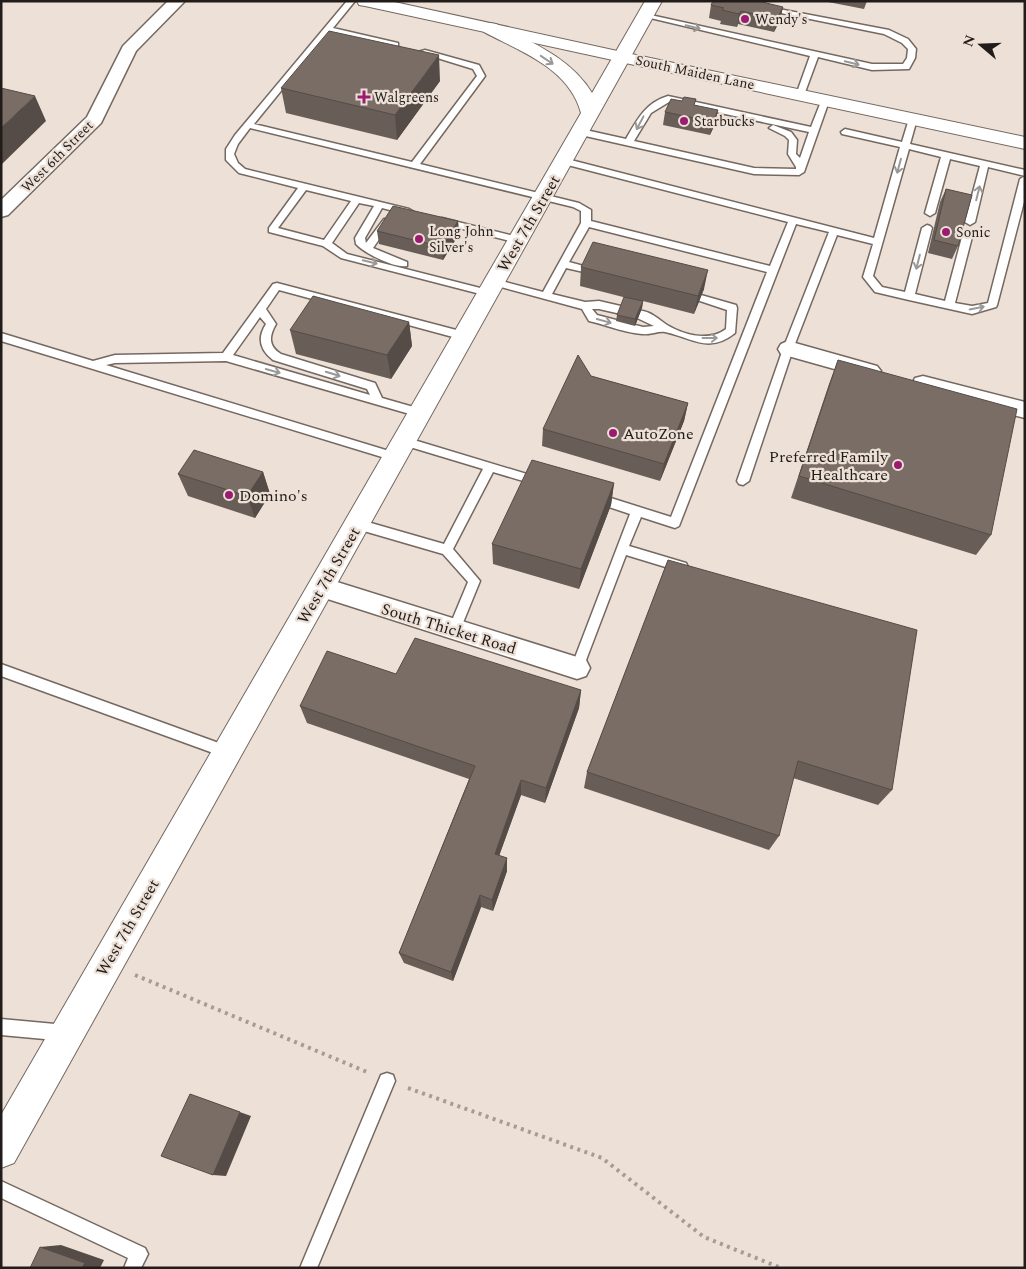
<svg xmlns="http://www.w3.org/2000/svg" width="1026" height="1269" viewBox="0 0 1026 1269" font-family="Spectral,serif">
	<rect width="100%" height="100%" fill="#ede0d7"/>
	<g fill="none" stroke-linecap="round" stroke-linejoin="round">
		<g stroke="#746860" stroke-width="3">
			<path id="service" d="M347,1h8l-22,27 65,15v4l-69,-15 -75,92 158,38 65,-86 -4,-7 -55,-17 7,-2 54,15 6,11 -65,88 159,39 12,7v11l179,45 18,-44 -228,-59 -2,-2 5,-3 311,80 26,-91 -58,-13 -1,-2 4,-3 57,13 7,-23 4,-3 4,3 -7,25 115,26v6l-37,-9 -13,55 -5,3 -5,-3 15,-56 -30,-7 -15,54 -5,3 -5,-3 16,-56 -32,-8 -36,127 9,11 23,5 17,-64 5,-3 3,1 2,2 -17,66 30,7 17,-64 5,-3 5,3 -17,66 17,3 16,-3 32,-124 5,-3v22l-28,107 -1,2 -24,7 -63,-14 -34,-8 -12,-15 10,-33 -36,-9 -44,114 -44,132 -6,4 -4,-1 -2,-3 46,-132 46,-117 -33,-8 -117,302 -4,2 -34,-11 -12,29 57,17 2,4 -2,4 -4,1 -56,-17 -43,113 -1,4 -5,2 -5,-2 -1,-4 59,-154 -39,-13 -2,-3 6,-5 76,24 96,-245 -178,-45 -20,35 22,6 2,2 -5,3 -22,-5 -14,26 33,8 14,-1 26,6 1,3 -5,4 -22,-5h-7l5,6 46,12 11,-1 -19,-9v-6c12,-3 23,8 32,14 17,10 42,17 59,4l1,-19 -30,-10v-4l4,-1 35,10 1,3 -2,25c-27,21 -42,5 -70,-1 -7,-1 -15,3 -23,2 -16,-1 -33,-8 -49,-12l-4,-1 -7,-12 -92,-25 -1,-2 5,-3 49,13 38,-69v-12l-8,-4 -323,-79 -12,16 -4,10 4,9 7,6 164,40 5,3 -5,3 -27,-7 -17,30 1,5 18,-24h6l2,2 -19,27 34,14v4c-11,3 -43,-13 -51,-22l-1,-6 19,-32 -15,-3 -27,40 15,11 141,36 5,3 -5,3 -147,-38 -18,-12 -54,-14v-4l29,-40 -59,-15 -13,-13v-11l9,-14zM306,190l45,11 -27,39 -46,-12z
				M763,6l126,24 19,9 8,10 -1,9 -6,11 -37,1 -54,-13 -14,38 -4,3 -4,-3 14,-39 -168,-40 4,-2 226,50h31l4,-6 1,-9 -6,-6 -18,-9 -118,-24 -4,-2z
				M668,96l143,31 11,-28 7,2 -25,71 -5,3 -45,-1 -173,-39 -4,-3 4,-3 45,10c11,-19 19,-36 42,-43zM669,102l140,30 -9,26 -4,-4 1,-14 -6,-8 -18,-7 -4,3 16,8 4,4 -1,14 8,13v2l-42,-1 -120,-27 17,-28z
				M442,218l76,19 5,3 -5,3 -79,-20v-4z
				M277,283l187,49 5,4 -5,4 -185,-50 -13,19 10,15c-7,12 -8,22 5,30l94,29 7,15 42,12 1,3 -1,3 -4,1 -194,-56 -111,2 -9,2 293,89 2,3 -2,3 -4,1 -394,-120v-8l92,28 22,-6 108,-2 50,-69zM260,317l6,7c-9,14 -6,26 7,36l94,29 3,6 -137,-40z
				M404,437l136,41 6,4 -6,4 -47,-14 -40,77 27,32 -20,49 -2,4 -4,1 -4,-1 -2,-4 20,-48 -25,-28 -86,-25 -4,-2 -2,-3 2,-3 4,-2 87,25 39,-75 -83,-25 -2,-3z
				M1,664l226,82 5,2 2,4 -2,4 -5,2 -226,-82z
				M1,1019l65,6 5,3 3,5 -3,5 -5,3 -65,-6z
				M387,1073l6,2 2,6 -78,187h-17l81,-193z
				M1,1181l144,67 3,6 -7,14h-17l4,-10 -127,-60z"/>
		</g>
		<g stroke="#746860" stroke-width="3">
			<path id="minor" d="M168,1h17l-49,50 -35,72 -93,92 -7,2v-17l86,-83 36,-71z
				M788,341l89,25 4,5 -4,5 -7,3 -89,-25 -3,-5 3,-5z
				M923,376l102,26v16l-110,-28 -3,-6 3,-6z
				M321,577l256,80 9,3 4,8 -4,8 -9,3 -265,-85 -3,-7 3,-7z"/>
		</g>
		<g stroke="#746860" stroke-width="2">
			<path id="tertiary" d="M357,1h33l232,51 6,1 3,4 -3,4 -6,1 -257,-56 -6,-1z"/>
		</g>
		<g stroke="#746860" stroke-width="2">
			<path id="secondary" d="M622,52l403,85v12l-409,-88 -3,-4 3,-4z"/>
		</g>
		<g stroke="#746860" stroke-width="2">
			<path id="primary" d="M645,1h17l-648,1162 -13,5v-53l580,-1002c-12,-45 -60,-61 -97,-81l-3,-4 3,-4 6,-1 6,1c35,18 75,34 96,69z"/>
		</g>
		<path stroke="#a69c95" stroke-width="4" stroke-dasharray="3 4.5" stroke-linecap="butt" d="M135,975l232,97
			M408,1088l194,70 102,79 77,31"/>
		<use href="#service" fill="#fff" fill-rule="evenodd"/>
		<use href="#minor" fill="#fff" fill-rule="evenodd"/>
		<use href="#tertiary" fill="#fff" fill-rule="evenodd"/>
		<use href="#secondary" fill="#fff" fill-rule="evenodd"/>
		<use href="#primary" fill="#fff" fill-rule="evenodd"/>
	</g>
	<path fill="#685e57" d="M823,1h44l-3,8z
		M711,5l72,2 -3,13 -6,12 -36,-8 -1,3 -17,-3 1,-3 -12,-3z
		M440,81l-43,59 -111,-27 -5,-25z
		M695,105l20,19 -5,11 -47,-10 2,-13z
		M946,189l12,57 -6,13 -24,-6 12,-51z
		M458,221l1,13 -16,26 -64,-16 -2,-13z
		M581,267l123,22 -10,25 -51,-13 -1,7 -7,18 -19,-5 1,-6 10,-17 -47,-12z
		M409,322l3,24 -21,33 -95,-25 -6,-24z
		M838,360l153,175 -15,20 -185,-57 38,-114z
		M591,376l97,27 -4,18 -24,60 -118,-35 1,-17z
		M263,472l7,22 -15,24 -67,-22 -10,-22z
		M614,483l-3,22 -32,84 -86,-25 -1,-20z
		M668,560l224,230 -14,15 -85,-27 -14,58 -10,14 -185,-62 3,-16z
		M396,674l185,16 -2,18 -34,95 -24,-8 -22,61 8,2v13l-14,40 -12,-4 -28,74 -49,-18 -5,-10 70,-174 -162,-56 -7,-17z"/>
	<path fill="#554c47" d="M783,7l-3,13 -6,12 3,-13z
		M741,11l-3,13 -1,3 2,-13z
		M439,55l1,26 -43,59 -2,-25z
		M35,96l11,25 -45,44v-37z
		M718,110l-3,14 -5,11 3,-13z
		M458,221l1,13 -16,26 -1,-13z
		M708,270l-4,19 -10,25 4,-18z
		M643,301l-1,7 -7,18v-7z
		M409,322l3,24 -21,33 -4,-24z
		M688,403l-4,18 -24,60 4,-17z
		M263,472l7,22 -15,24 -8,-22z
		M614,483l-3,22 -32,84 2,-20z
		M581,690l-2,18 -34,95 1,-15z
		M521,780v15l-26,72v-13z
		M507,858v13l-14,40 -1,-11z
		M480,895l1,12 -28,74 -2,-9z
		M203,1099l48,17 -25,60 -13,-1z
		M61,1245l43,15 -4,8h-18l-42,-21z"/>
	<path fill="#796d65" stroke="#554c47" d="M713,1h45l25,6 -6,12 -36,-8 -2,3 -17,-4 2,-2 -13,-3z
		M329,31l110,24 -44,60 -114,-27z
		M1,88l34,8 -34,32z
		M684,97l12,2 -2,6 24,5 -5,12 -48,-10 6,-13 11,2z
		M946,189l26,6 -14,51 -24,-6z
		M393,206l65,15 -16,26 -65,-16z
		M593,242l115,28 -10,26 -117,-29z
		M313,296l96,26 -22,33 -97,-25z
		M624,297l19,4 -8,18 -18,-4z
		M578,355l13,21 97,27 -24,61 -121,-35z
		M838,360l179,49 -26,126 -192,-59z
		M194,450l69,22 -16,24 -69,-22z
		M532,460l82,23 -33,86 -89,-25z
		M668,560l249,70 -25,160 -94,-29 -19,75 -192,-64z
		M415,638l166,52 -35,98 -25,-8 -26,74 12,4 -15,42 -12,-5 -29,77 -52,-19 76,-187 -175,-60 27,-55 69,23z
		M190,1094l50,18 -27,63 -52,-19z
		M40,1247l45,16 -3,5h-52z"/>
	<defs><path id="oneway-shaft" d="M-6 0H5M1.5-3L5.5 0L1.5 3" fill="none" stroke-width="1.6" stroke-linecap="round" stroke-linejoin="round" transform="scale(1.25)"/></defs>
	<g stroke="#9b9998">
		<use href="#oneway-shaft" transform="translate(693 27) rotate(13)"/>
		<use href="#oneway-shaft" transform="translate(547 60) rotate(34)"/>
		<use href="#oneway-shaft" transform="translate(852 63) rotate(13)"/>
		<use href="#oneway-shaft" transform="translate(640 123) rotate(118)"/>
		<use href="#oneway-shaft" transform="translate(899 166) rotate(105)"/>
		<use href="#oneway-shaft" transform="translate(978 193) rotate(-76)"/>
		<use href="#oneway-shaft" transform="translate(370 262) rotate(14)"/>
		<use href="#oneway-shaft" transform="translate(918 262) rotate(104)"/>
		<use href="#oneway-shaft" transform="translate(977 308) rotate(-11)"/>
		<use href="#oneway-shaft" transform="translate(604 321) rotate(15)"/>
		<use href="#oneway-shaft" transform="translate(710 338)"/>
		<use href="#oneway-shaft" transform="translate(273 371) rotate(16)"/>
		<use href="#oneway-shaft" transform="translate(333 374) rotate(17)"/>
	</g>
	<g fill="#9b1b70" stroke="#ede0d7" stroke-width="2">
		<circle cx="745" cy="19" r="5"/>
		<path d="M361.5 89.5h5v5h5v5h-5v5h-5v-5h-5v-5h5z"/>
		<circle cx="684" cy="121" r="5"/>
		<circle cx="946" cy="232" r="5"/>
		<circle cx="419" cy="239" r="5"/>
		<circle cx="613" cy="433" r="5"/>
		<circle cx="898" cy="465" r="5"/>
		<circle cx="229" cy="495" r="5"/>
	</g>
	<g text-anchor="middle" stroke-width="4.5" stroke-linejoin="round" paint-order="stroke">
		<g font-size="14" fill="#211c19" stroke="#ede0d7" text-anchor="start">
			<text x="755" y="24">Wendy's</text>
			<text x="374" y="102">Walgreens</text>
			<text x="694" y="126">Starbucks</text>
			<text x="429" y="236">Long John<tspan x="429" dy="16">Silver's</tspan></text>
			<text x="956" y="237">Sonic</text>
		</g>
		<g font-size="14" fill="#211c19" stroke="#ede0d7">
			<text transform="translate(695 72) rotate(12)" y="5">South Maiden Lane</text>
			<text transform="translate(57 156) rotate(-45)" y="5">West 6th Street</text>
		</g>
		<g font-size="16" fill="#211c19" stroke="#ede0d7">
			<text transform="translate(528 223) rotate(-60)" y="6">West 7th Street</text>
			<text transform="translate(328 575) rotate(-60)" y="6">West 7th Street</text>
			<text transform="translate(449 628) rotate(17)" y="6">South Thicket Road</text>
			<text transform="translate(127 927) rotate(-60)" y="6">West 7th Street</text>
		</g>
		<g font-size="16" fill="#211c19" stroke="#ede0d7" text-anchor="start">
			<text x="623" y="439">AutoZone</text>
			<text x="888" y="462" text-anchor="end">Preferred Family<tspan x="888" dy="18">Healthcare</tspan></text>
			<text x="239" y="501">Domino's</text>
		</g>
	</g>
	<rect width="1026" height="1269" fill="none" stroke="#211c19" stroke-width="5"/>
	<g transform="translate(981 45) rotate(289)" stroke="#ede0d7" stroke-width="4" paint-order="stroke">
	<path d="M0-4L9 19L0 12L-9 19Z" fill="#211c19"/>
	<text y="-8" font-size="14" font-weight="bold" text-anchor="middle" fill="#211c19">N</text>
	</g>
</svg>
